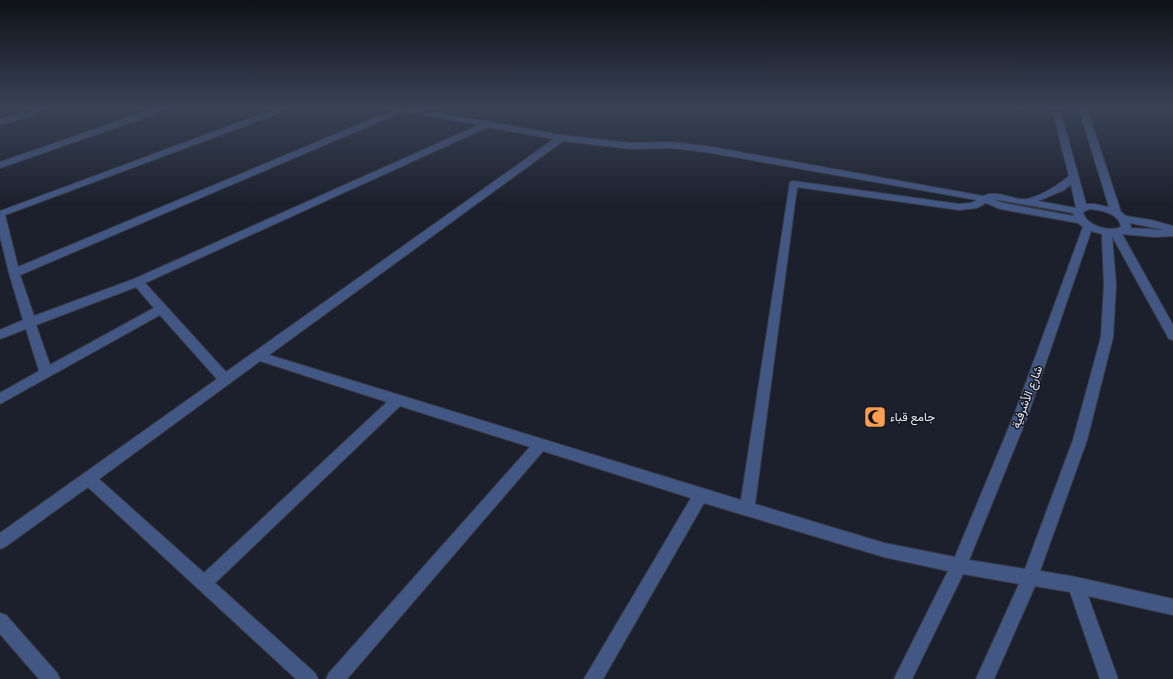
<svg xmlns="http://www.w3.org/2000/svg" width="1173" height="679" viewBox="0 0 1173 679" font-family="'Archivo Narrow',Vazirmatn,sans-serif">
	<rect width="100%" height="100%" fill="#1b202c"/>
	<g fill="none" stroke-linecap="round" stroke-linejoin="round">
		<g stroke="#383d48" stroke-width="2">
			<path id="minor" d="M36,109h12l-1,2 -47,14v-6z
				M153,109h11l-1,2 -163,57v-6z
				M275,109h11l-1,2 -280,104 13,52 378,-158h21l144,26 70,8 40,-1 35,4 277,50c16,-7 30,5 44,3 14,-3 31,-14 42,-23l-17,-67h8l26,95h8l15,3 -30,-98h8l34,103 5,4 25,4 22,6v10l-18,1 -33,-3 51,91v15l-4,-1 -57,-103 4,49 -3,52 -26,103 -47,131 36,6 97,22v16l-85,-19 30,83h-18l-30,-87 -35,-6 -41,93h-18l43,-95 -56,-10 -51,105h-18l54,-108 -64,-14 -180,-54 -101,176h-19l107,-181 -148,-47 -196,228h-21l3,-6 201,-226 -130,-41 -185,177 100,90 3,6h-22l-208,-192 -83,60 -5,2v-16l217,-154 -57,-64 -160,89v-11l39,-22 -13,-42 -26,10v-9l23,-10 -14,-47 -9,-37v-25zM404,111l75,14 -345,154 -100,37 -14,-41zM488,127l66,12 -328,233 -81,-89zM563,141l68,8 40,-1 35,4 271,48 -6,3 -12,1 -166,-23 -3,1 -49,318 -472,-145zM1071,184l5,24 -38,-7 26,-11zM797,187l162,23 18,-2 9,-5 14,6 78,14 5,4 -69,188 -59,142 -71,-14 -129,-39zM993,199l80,14 1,3 -71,-13zM1089,209c12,1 30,4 32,18 -12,5 -35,-1 -38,-15zM1130,223l35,7 -34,-2zM1091,231l11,3 2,51 -3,52 -28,103 -48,129 -56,-9 59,-145zM136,287l18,21 -104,57 -14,-40zM260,361l127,41 -183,171 -105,-94z
				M0,613l6,2 51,58 3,6h-21l-39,-45z"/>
		</g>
		<use href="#minor" fill="#435785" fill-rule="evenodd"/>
	</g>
	<linearGradient id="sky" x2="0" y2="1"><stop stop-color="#0f1218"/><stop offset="0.53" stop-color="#394256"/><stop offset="1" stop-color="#394256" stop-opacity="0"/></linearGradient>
	<rect width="1173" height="204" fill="url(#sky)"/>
	<defs>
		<g id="mosque-square" transform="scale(1.15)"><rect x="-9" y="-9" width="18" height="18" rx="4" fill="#fc9d54" stroke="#121722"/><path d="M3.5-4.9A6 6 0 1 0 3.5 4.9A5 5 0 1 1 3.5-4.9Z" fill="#111"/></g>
	</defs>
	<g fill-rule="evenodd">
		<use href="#mosque-square" x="875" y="417"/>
	</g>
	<g text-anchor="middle" stroke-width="3" stroke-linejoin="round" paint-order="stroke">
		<g font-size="12" fill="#eaeef6" stroke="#121722">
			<text transform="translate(1027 397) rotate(-69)" y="4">شارع الأشرفية</text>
		</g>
		<g font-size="12" fill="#eaeef6" stroke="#121722" text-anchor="start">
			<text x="890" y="421">جامع قباء</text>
		</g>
	</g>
</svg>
